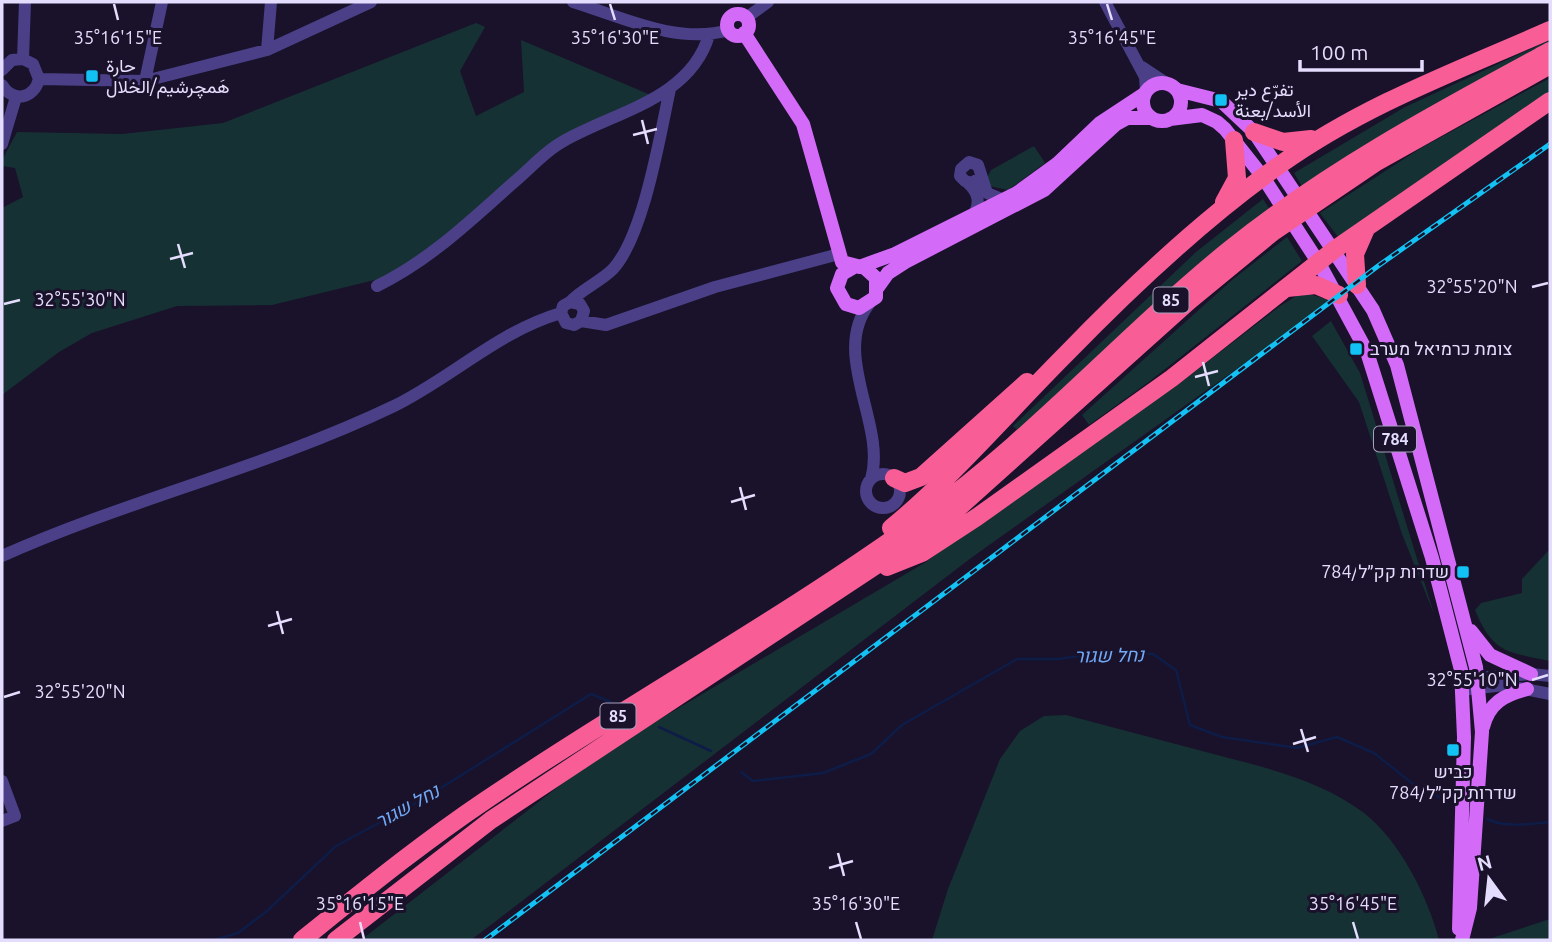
<svg xmlns="http://www.w3.org/2000/svg" width="1552" height="942" viewBox="0 0 1552 942" font-family="Ubuntu,Vazirmatn,Heebo,sans-serif">
	<rect width="100%" height="100%" fill="#19122a"/>
	<path fill="#163134" d="M476,23l9,4 -25,44 16,45 48,-24 -3,-52 132,56 -105,57 -121,102 -44,23 -111,27 -95,1 -85,27 -33,19 -57,43v-187l21,-11 -8,-29 -13,-2v-6l15,-28 105,2 101,-11z
		M1550,40v3l-247,145 -9,-15 111,-66z
		M1550,78v14l-212,145 -18,-24 101,-65z
		M1034,146l11,17 -37,27 -19,-4 -2,-8 4,-8z
		M1263,199l7,11 -249,223 -8,-7 183,-174z
		M1287,237l15,24 -152,120 -61,44 -7,-10 150,-135z
		M1303,292l29,9 -361,257 -500,382h-110l238,-185 327,-193 134,-100 112,-73 108,-83z
		M1331,321l29,52 74,241 -32,-80 -43,-132 -47,-66z
		M1550,549v112c-42,-9 -57,-7 -75,-51l6,-7 41,-10v-14z
		M1066,715c47,12 93,25 140,37 53,14 114,27 158,61 36,28 64,84 75,127h-507l16,-51 52,-130 20,-28 24,-15z
		M1550,919v21h-64z"/>
	<g fill="none" stroke-linecap="round" stroke-linejoin="round">
		<path stroke="#0e1c48" stroke-width="2.5" d="M659,727l52,24
			M741,772l12,9 70,-8 48,-19 31,-29 115,-66h41l49,-7 46,2 23,16 14,55 32,12 75,11 40,-11 37,16 39,31 30,15
			M1487,819c19,9 43,5 63,3
			M214,940l24,-7 29,-22 69,-65 89,-48 166,-104 20,8"/>
		<path stroke="#4b4087" stroke-width="12" d="M573,2c49,15 104,43 156,28
			M1105,2l40,75 1,14
			M746,18l22,-16
			M267,50l4,-48
			M23,59l2,-57
			M1142,67l24,16
			M2,70l10,-10 11,-1 10,5 6,15c-5,20 -26,24 -37,6
			M39,79l106,2 122,-31 104,-48
			M145,81l17,-79
			M2,144l14,-47
			M981,177l-9,6 -7,-2 -5,-5 1,-7 8,-7 9,3 9,28 17,7
			M968,183c11,10 12,19 6,32
			M377,286c53,-26 92,-64 136,-103 16,-13 31,-31 49,-41 51,-30 128,-42 147,-107
			M570,302c12,-13 30,-20 43,-33 31,-34 47,-134 57,-180
			M869,304c-39,51 18,121 2,175
			M581,321l3,-10 -4,-7 -10,-2 -7,4 -2,7 5,10 8,2 7,-4 25,4 109,-38 124,-33
			M866 491a17 17 0 1 1 34 0a17 17 0 1 1-34 0Z
			M2,556c128,-57 265,-89 392,-150 57,-28 105,-75 167,-93
			M1462,679l69,-5 19,2
			M1462,690l42,-5 46,9
			M2,781l13,35 -13,5"/>
		<path stroke="#d46af8" stroke-width="14" d="M727 25a11 11 0 1 1 22 0a11 11 0 1 1-22 0Z
			M744,33l59,91 39,138 23,6 11,10v19l-17,11 -13,-4 -9,-16 5,-14 12,-7
			M1143 102a19 19 0 1 1 38 0a19 19 0 1 1-38 0Z
			M1177,90l44,11 33,31 119,178 24,55 79,302 6,65 -12,176 -8,32
			M1170,119l32,-4 15,7 8,7 38,48 57,88 47,87 65,206 29,112 3,67 -5,192
			M859,267l36,-13 122,-61 40,-29 43,-41 44,-29
			M878,287l10,-14 17,-11 139,-72 72,-66 11,-6h24
			M1471,631l19,24 41,19
			M1483,727c6,-24 21,-32 44,-38"/>
		<path stroke="#f85e95" stroke-width="18" d="M1254,132l29,10 28,-3
			M1224,202l13,-24 -3,-38
			M1357,285l-2,-31 11,-25
			M1287,288l29,-3 23,10
			M894,478l11,5 16,-6 106,-95
			M891,528c64,-53 117,-116 176,-175 66,-68 136,-134 214,-189 83,-59 176,-93 269,-134
			M887,567l35,-14 55,-36 195,-139 162,-128 216,-149
			M302,940c60,-48 120,-97 184,-140 143,-97 295,-180 435,-281 111,-79 202,-183 308,-269 99,-80 210,-139 321,-199
			M336,940l155,-120 455,-301 243,-218 84,-69 102,-69 175,-98"/>
		<g stroke="#13c2f4" stroke-width="5">
			<path id="rail" d="M485,940l893,-674 172,-122"/>
		</g>
		<use href="#rail" stroke="#19122a" stroke-width="2.5" stroke-dasharray="8" stroke-linecap="butt"/>
	</g>
	<path fill="none" stroke="#e5ddfd" stroke-width="2.5" d="M114,4l4,16M610,4l5,16M1107,4l5,16M642,120l6,24M633,135l24,-6M178,244l7,24M170,259l23,-6M1532,287l16,-4M4,304l16,-4M1203,362l6,24M1195,377l23,-6M740,487l6,23M731,502l24,-7M277,611l6,23M268,626l24,-7M1532,680l16,-5M4,697l16,-5M1301,729l7,23M1293,744l23,-7M838,853l6,23M829,868l24,-7M360,922l4,17M856,922l5,17M1353,922l5,17"/>
	<g fill="#13c2f4" stroke="#19122a" stroke-width="2.5">
		<rect x="85" y="69" width="14" height="14" rx="3.5"/>
		<rect x="1214" y="93" width="14" height="14" rx="3.5"/>
		<rect x="1349" y="342" width="14" height="14" rx="3.5"/>
		<rect x="1456" y="565" width="14" height="14" rx="3.5"/>
		<rect x="1446" y="743" width="14" height="14" rx="3.5"/>
	</g>
	<g text-anchor="middle" stroke-width="6" stroke-linejoin="round" paint-order="stroke">
		<g fill="#19122a" stroke="#a8a0be" stroke-width="2">
			<rect x="1153.5" y="287.5" width="35" height="25" rx="5"/>
			<rect x="1374" y="426.5" width="42" height="25" rx="5"/>
			<rect x="600.5" y="703.5" width="35" height="25" rx="5"/>
		</g>
		<g font-size="16" font-weight="bold" fill="#e5ddfd">
			<text x="1171" y="306">85</text>
			<text x="1395" y="445">784</text>
			<text x="618" y="722">85</text>
		</g>
		<g font-size="18" fill="#e5ddfd" stroke="#19122a" text-anchor="start">
			<text x="106" y="72">حارة<tspan x="106" dy="21">هَمچرشيم/الخلال</tspan></text>
			<text x="1235" y="96">تفرّع دير<tspan x="1235" dy="21">الأسد/بعنة</tspan></text>
			<text x="1370" y="355">צומת כרמיאל מערב</text>
			<text x="1449" y="578" text-anchor="end">784/שדרות קק״ל</text>
			<text x="1453" y="778" text-anchor="middle">כביש<tspan x="1453" dy="21">784/שדרות קק״ל</tspan></text>
		</g>
		<g font-size="19" font-style="italic" fill="#70a9f8" stroke="#19122a">
			<text transform="translate(1109 655) rotate(-1)" y="7">נחל שגור</text>
			<text transform="translate(407 806) rotate(-29)" y="7">נחל שגור</text>
		</g>
	</g>
	<g font-size="18" text-anchor="middle" fill="#e5ddfd" stroke="#19122a" stroke-width="6" stroke-linejoin="round" paint-order="stroke">
		<text x="118" y="44">35°16'15"E</text>
		<text x="615" y="44">35°16'30"E</text>
		<text x="1112" y="44">35°16'45"E</text>
		<text x="1472" y="293">32°55'20"N</text>
		<text x="80" y="306">32°55'30"N</text>
		<text x="1472" y="686">32°55'10"N</text>
		<text x="80" y="698">32°55'20"N</text>
		<text x="360" y="910">35°16'15"E</text>
		<text x="856" y="910">35°16'30"E</text>
		<text x="1353" y="910">35°16'45"E</text>
	</g>
	<rect width="1552" height="942" fill="none" stroke="#e5ddfd" stroke-width="7"/>
	<g transform="translate(1489 879) rotate(345)" stroke="#19122a" stroke-width="5" paint-order="stroke">
	<path d="M0-5L12 26L0 18L-12 26Z" fill="#e5ddfd"/>
	<text y="-10" font-size="19" font-weight="bold" text-anchor="middle" fill="#e5ddfd">N</text>
	</g>
	<path d="M1300 60v10h122v-10" fill="none" stroke="#e5ddfd" stroke-width="3.5"/>
	<text x="1310" y="60" font-size="21" fill="#e5ddfd" stroke="#19122a" stroke-width="5" paint-order="stroke">100 m</text>
</svg>
